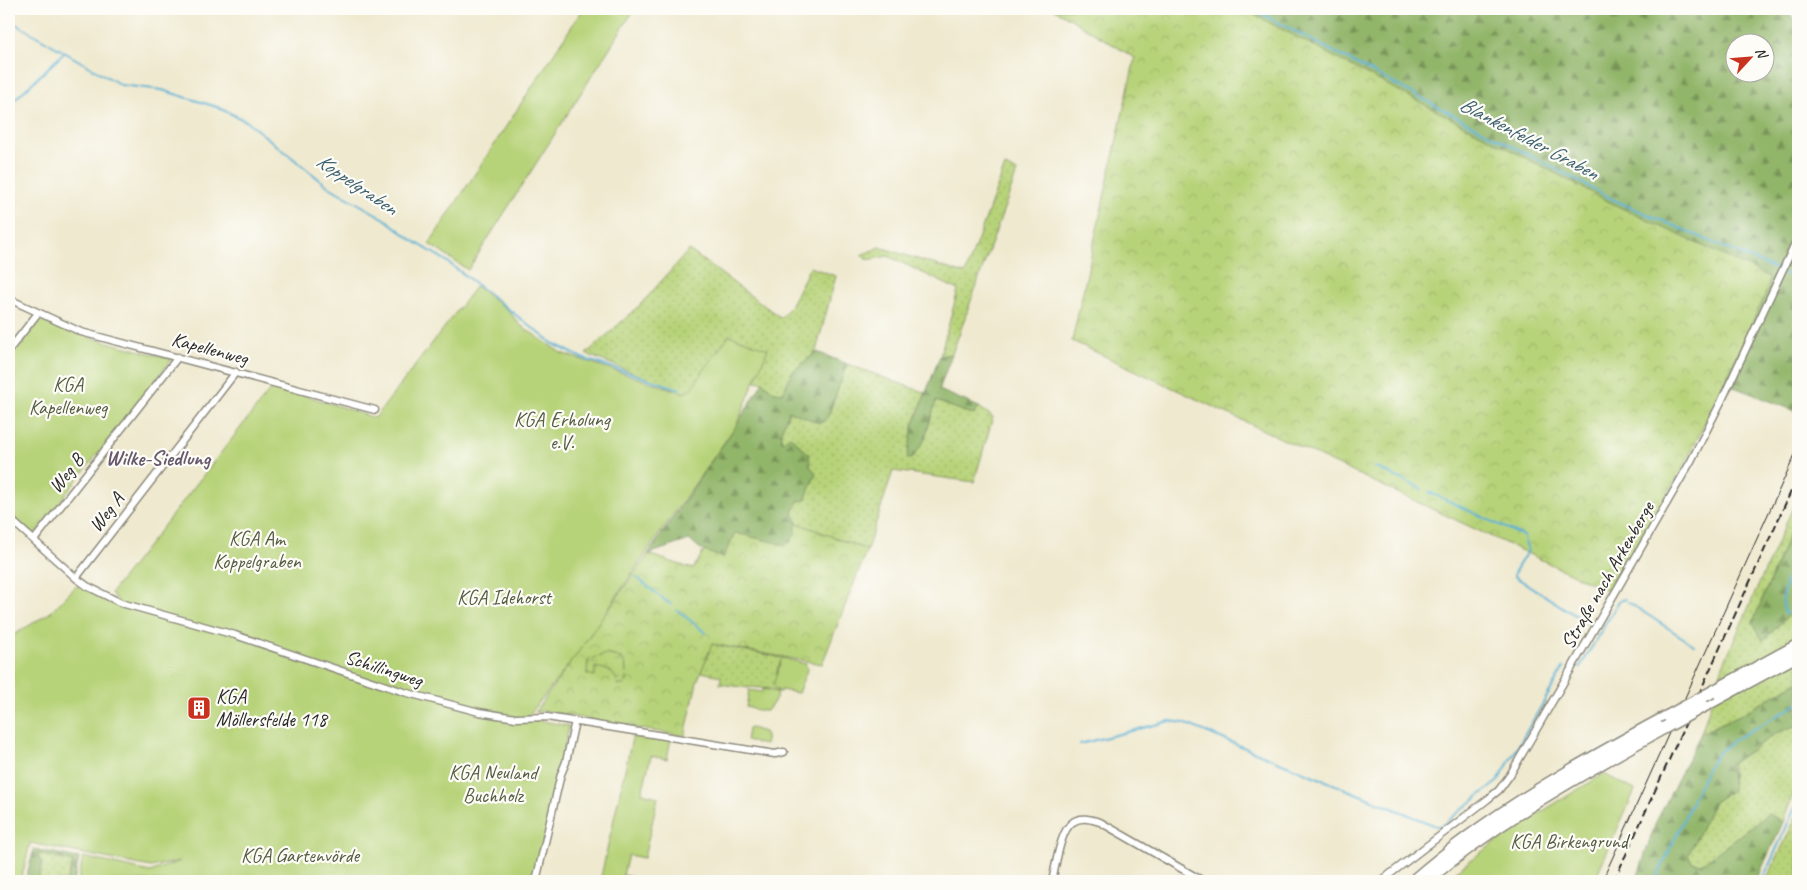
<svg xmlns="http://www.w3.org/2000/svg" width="1807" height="890" viewBox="0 0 1807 890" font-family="Caveat,sans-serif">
	<defs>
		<pattern id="grass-dots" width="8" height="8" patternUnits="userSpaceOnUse" patternTransform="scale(1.25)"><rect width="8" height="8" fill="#b7d379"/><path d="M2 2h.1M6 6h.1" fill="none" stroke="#9eb569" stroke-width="1.8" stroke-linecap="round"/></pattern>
		<pattern id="forest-firs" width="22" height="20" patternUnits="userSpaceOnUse" patternTransform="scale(1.25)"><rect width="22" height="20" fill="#91b569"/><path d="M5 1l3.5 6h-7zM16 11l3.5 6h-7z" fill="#779357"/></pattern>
		<pattern id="wetland-marsh" width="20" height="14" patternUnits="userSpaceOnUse" patternTransform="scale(1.25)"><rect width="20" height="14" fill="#b7d379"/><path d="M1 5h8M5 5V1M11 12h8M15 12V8" fill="none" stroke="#9eb569"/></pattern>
		<pattern id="park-crowns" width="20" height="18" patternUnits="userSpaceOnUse" patternTransform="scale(1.25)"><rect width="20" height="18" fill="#b7d379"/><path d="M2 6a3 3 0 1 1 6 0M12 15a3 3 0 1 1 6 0" fill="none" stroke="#9eb569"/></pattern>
	</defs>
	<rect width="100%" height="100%" fill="#fdfcf7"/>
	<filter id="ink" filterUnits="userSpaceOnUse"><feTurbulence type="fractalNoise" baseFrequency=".02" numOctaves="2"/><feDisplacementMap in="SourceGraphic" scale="10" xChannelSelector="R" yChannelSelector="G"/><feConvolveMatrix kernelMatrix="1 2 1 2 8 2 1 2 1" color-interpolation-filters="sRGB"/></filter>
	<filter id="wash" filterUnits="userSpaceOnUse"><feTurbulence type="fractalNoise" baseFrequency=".0096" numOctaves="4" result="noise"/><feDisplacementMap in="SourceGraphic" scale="20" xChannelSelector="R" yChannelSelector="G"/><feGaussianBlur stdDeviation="1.12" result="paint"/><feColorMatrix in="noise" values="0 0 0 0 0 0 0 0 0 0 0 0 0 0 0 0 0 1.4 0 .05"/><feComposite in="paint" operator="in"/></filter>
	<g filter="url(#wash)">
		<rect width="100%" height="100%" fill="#efe9cf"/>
		<path fill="url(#grass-dots)" stroke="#717f52" d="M1005,166l12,6 -65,182 -12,2 18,-66 -70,-34 -20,4 -7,-5 19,-8 85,27z
			M689,250l92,68 8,-10 21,-41 26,9 -20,75 -8,9 -16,12 -9,21 -9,-1 -11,-10 -8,-1 12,-32 -83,44 -98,-39 55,-50z
			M847,364l79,29 -13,33 11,15 12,-40 38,14 5,-8 14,10 -19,65 -81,-11 -26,79 -70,-27 -4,-10 17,-47 -1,-12 -8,-7 -19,-5 -1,-10 8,-22 30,13 8,-4z
			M1798,496v17l-45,109 11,18 34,-35v77l-56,32 -41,19 22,-68z
			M712,644l71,14 -2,2 -4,11v21l-6,-3 -21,-2 -1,1 -29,-4 1,-8 -20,-4z
			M1798,725v56l-15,41 -15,-8 -66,50 -10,-2 -4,-7 26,-53 19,-13 -1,-26 44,-30z
			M1798,813v68h-32z
			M36,853l37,9 -6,19h-29l4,-17z"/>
		<path fill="url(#forest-firs)" stroke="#5e704a" fill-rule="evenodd" d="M1054,9h728l16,13v390l-297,-116 -32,-78zM1734,42h30v30h-30z
			M817,352l30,12 -20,55 -8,4 -30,-12 -8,21 1,10 8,-6 19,18 1,12 6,7 -11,27 -7,1 -5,12 4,10 -5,18 -7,4 -50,-12 -12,25 -19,-7 -15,-11 -41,14 89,-130 26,-42 11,10 9,1 9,-21z
			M952,354l-13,36 40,17 -5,8 -38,-14 -12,40 -12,18h-5l6,-33 27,-70z
			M1798,513v92l-35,36 -10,-19z
			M1798,682v43l-22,8 -46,31 3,25 -19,13 -26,53 4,7 10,2 66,-50 15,8 -27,59h-120l20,-59 45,-89 41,-19z
			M34,849l45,9 -5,23h-7l6,-19 -36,-9 5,11 -4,17h-13z"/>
		<path fill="url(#wetland-marsh)" stroke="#717f52" d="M606,654l12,3 7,5 2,18 -3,5 -6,1 -1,-5 -7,-10 -18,5 -5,-2 1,-14z"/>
		<path fill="url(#park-crowns)" stroke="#717f52" fill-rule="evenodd" d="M1054,9h189l376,198 150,70 -1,12 -83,176 -77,126 -536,-250 63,-283z
			M797,523l70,27 -45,114 -110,-20 -15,38 -12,54 -69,-11 -70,-14 -11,1 113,-158 45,15 11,-18 19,7 12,-25 50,12 7,-4zM606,654l12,3 7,5 2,18 -3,5h-6c-2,-13 -11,-16 -23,-18v9l-8,-2 1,-14z"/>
		<path fill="#b7d379" stroke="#717f52" d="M583,9h48l3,1 -166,260 -39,-26z
			M476,286l32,24 12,15 41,28 123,40 6,-3 39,-55 39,14 -31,75 -91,129 -69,101 -50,64 42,8 -34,155h-457l5,-24 67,15 30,-11 -29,6 -121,-24 -9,38h-12v-243l42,-26 25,-26 43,16 -8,-9 163,-208 101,33z
			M39,315l49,22 84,22 -138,176 -25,-21v-160z
			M783,658l23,6 1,6 -9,23 -17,-3 -1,2h-3l-1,7 -9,12h-5l-16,-4 3,-17 13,2 1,-3 14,3 1,-2 -5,-4 8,-26z
			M751,728l13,4 2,4v9l-20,-4 2,-12z
			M633,734l38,5 -4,20 -16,-3 -9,37 16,4 -14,61 -16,-3 -5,20 16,4 -1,2h-38z
			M1604,774l31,16 -41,91h-150c48,-40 106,-75 160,-107z"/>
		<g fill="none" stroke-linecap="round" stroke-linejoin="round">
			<path stroke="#59b1d6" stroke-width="2" d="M1253,9l361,191 166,71
				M9,20l112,65 41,5 55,17 29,14 83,66 56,32 27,21 33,20 107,83 30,15 98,31
				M9,105l56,-53
				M1784,273l14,6
				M1375,467l47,22
				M1429,492l94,44 5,14 -14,23v3l75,48
				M636,577l35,28
				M1628,602l66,43
				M677,610l29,23
				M1786,614c-10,-21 4,-40 12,-58
				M1580,667l39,-66 6,-2
				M1080,744l90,-23 14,2 252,103h5l57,-45 66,-114
				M1655,881l52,-112 10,-15 15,-13 66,-37
				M1762,881l36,-80"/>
		</g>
	</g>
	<g filter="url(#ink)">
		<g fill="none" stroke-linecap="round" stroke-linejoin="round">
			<g stroke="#8d8a7d" stroke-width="9">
				<path id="minor" d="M9,299l72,33 294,78
					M9,350l29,-37
					M9,518l67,60 11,8 34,17 114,32 169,57 75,20 37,6 31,-1 228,37 9,-2
					M35,539l143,-182
					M76,578l160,-206
					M536,881l25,-107 5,-12 9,-41
					M1052,881c4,-15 8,-51 21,-59 9,-6 19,-2 27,0l103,59
					M1381,881l107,-82 11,-9 11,-15 181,-314 30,-59 77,-165"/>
			</g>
			<g stroke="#8d8a7d" stroke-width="14">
				<path id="motorway" d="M1712,692l86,-47
					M1704,706l94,-51
					M1413,881c76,-67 166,-117 255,-165
					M1426,881c73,-61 155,-107 238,-153"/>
			</g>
			<use href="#minor" stroke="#fff" stroke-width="6"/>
			<use href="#motorway" stroke="#fff" stroke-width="11"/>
			<path stroke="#2b2b2b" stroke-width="1" d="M1602,881l196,-433"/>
			<path stroke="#2b2b2b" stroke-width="2" stroke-dasharray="8 4" stroke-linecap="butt" d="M1614,881l184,-405"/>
			<g stroke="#8d8a7d" stroke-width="14" stroke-linecap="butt">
				<path id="motorway-bridge" d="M1668,716l44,-24
					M1664,728l40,-22"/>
			</g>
			<use href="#motorway-bridge" stroke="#fff" stroke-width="11"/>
		</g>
	</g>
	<defs>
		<g id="building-square" transform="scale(1.25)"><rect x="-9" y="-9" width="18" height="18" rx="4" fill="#c8321e" stroke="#fdfcf7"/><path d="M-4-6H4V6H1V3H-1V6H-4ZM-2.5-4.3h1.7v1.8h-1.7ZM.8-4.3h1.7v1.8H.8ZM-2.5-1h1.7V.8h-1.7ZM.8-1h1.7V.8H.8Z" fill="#fff"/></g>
	</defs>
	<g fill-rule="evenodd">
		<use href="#building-square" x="199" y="708"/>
	</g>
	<g text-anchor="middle" stroke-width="4.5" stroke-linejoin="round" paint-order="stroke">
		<g font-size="20" fill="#2b2b2b" stroke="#fdfcf7">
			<text transform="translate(210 348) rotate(15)" y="7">Kapellenweg</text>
			<text transform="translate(66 473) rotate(-51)" y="7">Weg B</text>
			<text transform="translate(106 512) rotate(-52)" y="7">Weg A</text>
			<text transform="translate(1607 575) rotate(-60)" y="7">Straße nach Arkenberge</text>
			<text transform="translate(384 668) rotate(18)" y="7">Schillingweg</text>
		</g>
		<g font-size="20" fill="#555d42" stroke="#fdfcf7">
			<text x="68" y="391">KGA<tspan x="68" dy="23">Kapellenweg</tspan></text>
			<text x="562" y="426">KGA Erholung<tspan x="562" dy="23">e.V.</tspan></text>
			<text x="257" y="545">KGA Am<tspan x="257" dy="23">Koppelgraben</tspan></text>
			<text x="504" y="604">KGA Idehorst</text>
			<text x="493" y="779">KGA Neuland<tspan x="493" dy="23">Buchholz</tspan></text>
			<text x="1569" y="848">KGA Birkengrund</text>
			<text x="300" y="862">KGA Gartenvörde</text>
		</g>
		<g font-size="20" fill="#2b2b2b" stroke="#fdfcf7" text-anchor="start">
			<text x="216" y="703">KGA<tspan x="216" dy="23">Möllersfelde 118</tspan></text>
		</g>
		<g font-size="21" font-style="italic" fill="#3d616f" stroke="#fdfcf7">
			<text transform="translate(1529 138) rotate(28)" y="7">Blankenfelder Graben</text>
			<text transform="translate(357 184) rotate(34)" y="7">Koppelgraben</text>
		</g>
		<g font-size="21" font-weight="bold" fill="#66596d" stroke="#fdfcf7">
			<text x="158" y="465">Wilke-Siedlung</text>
		</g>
	</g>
	<rect width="1807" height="890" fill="none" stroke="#fdfcf7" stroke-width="30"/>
	<g transform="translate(1750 58) rotate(64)"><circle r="24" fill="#fdfcf7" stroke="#a9a8a5"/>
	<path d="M0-4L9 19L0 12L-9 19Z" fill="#c8321e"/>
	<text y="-8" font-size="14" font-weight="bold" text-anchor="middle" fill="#2b2b2b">N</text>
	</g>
</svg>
